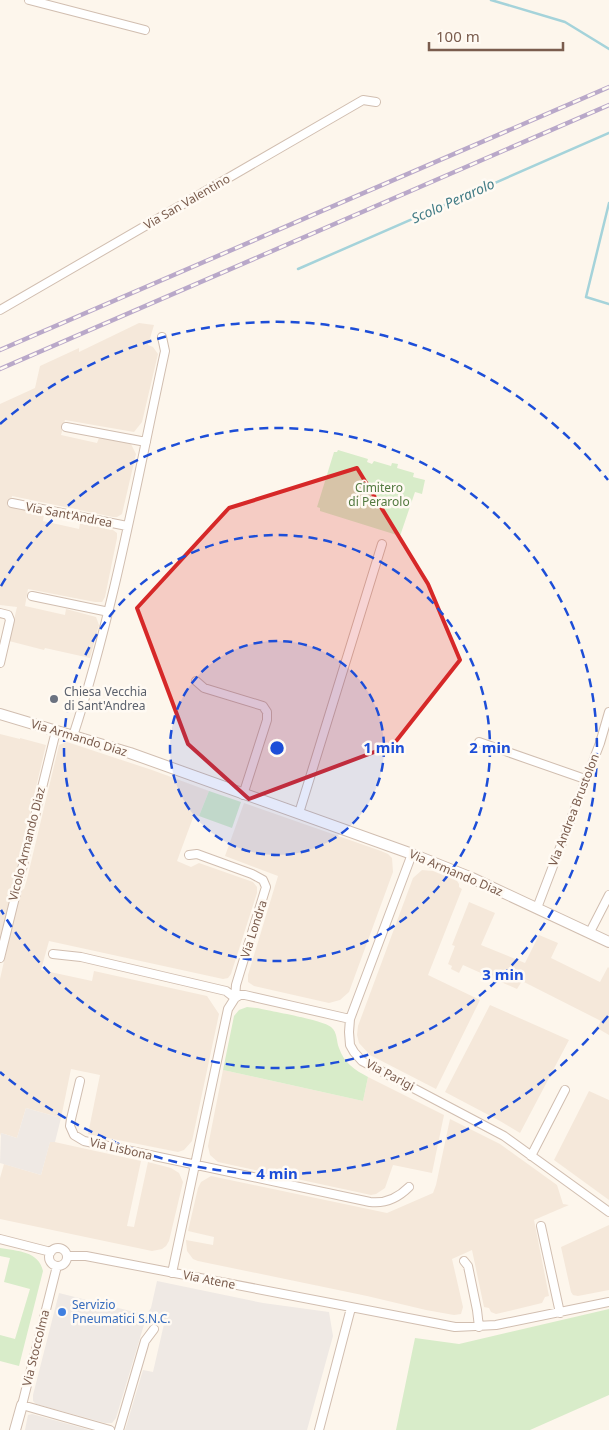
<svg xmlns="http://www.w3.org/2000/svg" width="609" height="1430" viewBox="0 0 609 1430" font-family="'Noto Sans',sans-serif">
	<rect width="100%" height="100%" fill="#fdf6ec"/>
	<path fill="#f5e8da" d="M139,323l15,2 -6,20 5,2 5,7 -16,68 -8,10 -69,-12 -4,15 36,8 2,-5 32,6 5,10 -14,60 -5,3h-4l-101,-21 -2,11 34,7 -1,7 36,8 1,-6 33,7 4,3v5l-12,59 -3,5h-7l-67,-13 -3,17 40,9 1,-6 30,8 3,8 -9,33 -45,-10 -1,2 -35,-9 8,-34 -17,-2v-201l35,-16 5,-22 39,-18v4z
		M0,734l20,5v-1l26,7 -46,194z
		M67,742l85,28 57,21 -10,25 -5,-1 -17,46 14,6 8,-4 54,19 4,5v6l-26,81 -3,4 -5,1 -174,-38 -8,29 51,11 2,-10 113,25 12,18 -27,127 -8,9 -6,2 -90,-18 12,-59 -29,-6 -10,49 -35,-10 -9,30 -16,-5 -1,3v-157l20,-89 4,-1 3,-10 32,-134z
		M244,803l137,48 7,3 4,4 1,14 -44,120 -9,8 -11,3 -75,-17 -6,-4v-7l30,-99 -53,-20z
		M422,870l11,1 24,10 2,3v3l3,2 -34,86 52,25 -44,89 -66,-34 -11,-12 -2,-8 1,-9 55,-148z
		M469,902l26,11 -14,32 44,18 14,-28 19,8 -7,15 49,24 8,-15 1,1v67l-12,-7 4,-7 -79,-40 -5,8 -54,-24 -4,8 -8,-4 1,-3 -4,-2 7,-18 -3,-1z
		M490,1005l79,35 -49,93 -20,-12 -55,-29z
		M223,1070l140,31 5,-24 76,38 -12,58 -39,-8 -8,23 -9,6 -5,1 -153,-33 -8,-7 -2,-9z
		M589,1091l20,9v100l-55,-40z
		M450,1119l50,25 57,41 6,19 6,1 -35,15 15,76 -4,1 -3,6 -46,11 -5,-2 -2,-4 -5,-1 -12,-57 -20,9 11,48 -2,7 -7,1 -28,-5 -59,-14 -169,-35 -5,-2 -6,-8 -1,-11 27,5 1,-8 -26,-6 10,-43 3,-6 10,-6 176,37 46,-20 3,-8z
		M50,1141l91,20 -14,65 7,1 14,-65 23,6 8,5 4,9 -14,59 -3,5 -4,3 -10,2 -152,-32v-41l4,-14 37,11z
		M609,1225v65l-31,6 -5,-1 -2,-3 -10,-45z"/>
	<path fill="#efe9e4" d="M26,1108l35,10 -6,24h-5l-9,33 -41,-12 1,-30 16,5z
		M157,1281l106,22 66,9 4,24 -26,94h-182l18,-60 10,2 11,-48 -18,-6 -30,100 -4,5h-7l-69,-19 -3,-3v-6l26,-102 87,22 5,-7z
		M32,1414l58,16h-65l3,-15z"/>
	<path fill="#d8ecc9" d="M338,450l30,9 -1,3 5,2 2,-3 17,5 1,-3 6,1 -1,4 17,5 -1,4 12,3 -3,14 -7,-2 -15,44 -80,-25v-3l-3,-1 17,-55h3z
		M209,791l32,11 -9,26 -33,-12z
		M247,1007l10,1c13,3 66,12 74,19 7,6 5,14 8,21 5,15 16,22 29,29l-5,24 -140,-31 11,-54 5,-6z
		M0,1248c17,3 39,3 43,23l-24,95 -19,-5v-26l15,4 15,-50 -26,-7 6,-24 -10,-2z
		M609,1309v86l-79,35h-134l19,-92 44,6z"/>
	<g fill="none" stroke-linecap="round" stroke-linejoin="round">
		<path stroke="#a5d3da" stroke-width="2.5" d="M491,0l74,22 44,27
			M609,203l-23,94 23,7
			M298,269l311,-136"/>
		<g stroke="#d1beb0" stroke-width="10">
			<path id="minor" d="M29,0l116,30
				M0,310l363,-210 13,2
				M66,427l80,15
				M12,503l115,23
				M32,596l77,16
				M0,613l8,2 2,5 -10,43
				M196,681l8,7 59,18 4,6v8l-24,75
				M73,736c41,-125 64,-256 92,-385l-3,-14
				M479,742l106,37
				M299,813l83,-269
				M412,854l-62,165 -1,13 1,13 4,7 8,9 142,75 105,76
				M537,908l63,-165 9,-31
				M590,932l19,-37
				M53,954l28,3 145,34 9,7 5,-3h5l105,24
				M0,958l56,-227
				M80,1081l-9,38 -1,7 4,9 10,6 286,61c16,2 28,-4 39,-15
				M531,1156l34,-66
				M541,1226l19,87
				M0,1239l51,13
				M49 1257a9 9 0 1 1 18 0a9 9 0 1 1-18 0Z
				M67,1256h19l369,71 41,-2 113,-23
				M464,1261l4,5 9,44 2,17
				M57,1266l-35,139 88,25
				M172,1273l56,-264 7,-11 1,-13 30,-98 -3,-7 -11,-6 -55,-20 -8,1
				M119,1430l26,-89 9,-12
				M319,1430l32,-122"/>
		</g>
		<g stroke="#d1beb0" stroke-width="12">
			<path id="tertiary" d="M0,714l130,39 282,101 60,24 137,64
				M15,1430l7,-25"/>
		</g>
		<use href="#minor" stroke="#fff" stroke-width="8"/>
		<use href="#tertiary" stroke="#fff" stroke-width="10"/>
		<g stroke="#b9a8c9" stroke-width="4.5">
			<path id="rail" d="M0,350l609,-263
				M0,369l609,-264"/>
		</g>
		<use href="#rail" stroke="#fffaf3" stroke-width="2.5" stroke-dasharray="8" stroke-linecap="butt"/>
	</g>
	<path fill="#d62828" fill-opacity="0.2" stroke="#d62828" stroke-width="4" stroke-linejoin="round" d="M357,468l71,116 32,76 -67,85 -144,54 -61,-55 -51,-136 92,-100z"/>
	<circle cx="277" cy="748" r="107" fill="#1d4ed8" fill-opacity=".12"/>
	<g fill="none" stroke="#1d4ed8" stroke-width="2.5" stroke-dasharray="9 6">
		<circle cx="277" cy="748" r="107"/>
		<circle cx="277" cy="748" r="213"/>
		<path d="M1 586A320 320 0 1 1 1 910"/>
		<path d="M608 1016A426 426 0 0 1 0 1072M0 424A426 426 0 0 1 608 480"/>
	</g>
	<circle fill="#6b7280" stroke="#fffaf3" stroke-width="2" cx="54" cy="699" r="5"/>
	<circle fill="#3f7fe0" stroke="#fffaf3" stroke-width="2" cx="62" cy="1312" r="5"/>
	<g text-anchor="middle" stroke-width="5" stroke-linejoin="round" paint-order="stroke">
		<g font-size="12" fill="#7a5c4d" stroke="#fffaf3">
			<text transform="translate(187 202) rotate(-30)" y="4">Via San Valentino</text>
			<text transform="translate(69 515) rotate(11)" y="4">Via Sant'Andrea</text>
			<text transform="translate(79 738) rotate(17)" y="4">Via Armando Diaz</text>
			<text transform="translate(574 810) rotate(-69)" y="4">Via Andrea Brustolon</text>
			<text transform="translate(27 844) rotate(-76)" y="4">Vicolo Armando Diaz</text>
			<text transform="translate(456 873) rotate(23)" y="4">Via Armando Diaz</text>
			<text transform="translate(254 929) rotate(-72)" y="4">Via Londra</text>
			<text transform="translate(390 1075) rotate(28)" y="4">Via Parigi</text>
			<text transform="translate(121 1149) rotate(13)" y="4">Via Lisbona</text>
			<text transform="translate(209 1280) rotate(11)" y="4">Via Atene</text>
			<text transform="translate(36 1348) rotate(-76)" y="4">Via Stoccolma</text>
		</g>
		<g font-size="12" fill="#537a41" stroke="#fffaf3">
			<text x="379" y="492">Cimitero<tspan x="379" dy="14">di Perarolo</tspan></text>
		</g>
		<g font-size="12" fill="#5b616d" stroke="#fffaf3" text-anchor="start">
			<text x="64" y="696">Chiesa Vecchia<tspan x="64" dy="14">di Sant'Andrea</tspan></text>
		</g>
		<g font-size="12" fill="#366cbe" stroke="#fffaf3" text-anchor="start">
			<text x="72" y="1309">Servizio<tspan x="72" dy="14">Pneumatici S.N.C.</tspan></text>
		</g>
		<g font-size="14" font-style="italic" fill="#437c86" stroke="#fffaf3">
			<text transform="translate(453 201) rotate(-24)" y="5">Scolo Perarolo</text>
		</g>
	</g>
	<circle cx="277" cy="748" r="8" fill="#1d4ed8" stroke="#fffaf3" stroke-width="2.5"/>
	<g font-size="15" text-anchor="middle" font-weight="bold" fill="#1d4ed8" stroke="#fffaf3" stroke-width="5" stroke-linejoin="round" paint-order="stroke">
		<text x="384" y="753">1 min</text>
		<text x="490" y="753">2 min</text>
		<text x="503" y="980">3 min</text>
		<text x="277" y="1179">4 min</text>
	</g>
	<path d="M429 42v8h134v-8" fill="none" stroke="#7a5c4d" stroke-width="2.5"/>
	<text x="436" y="42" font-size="15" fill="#7a5c4d" stroke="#fffaf3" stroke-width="4" paint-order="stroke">100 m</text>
</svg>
